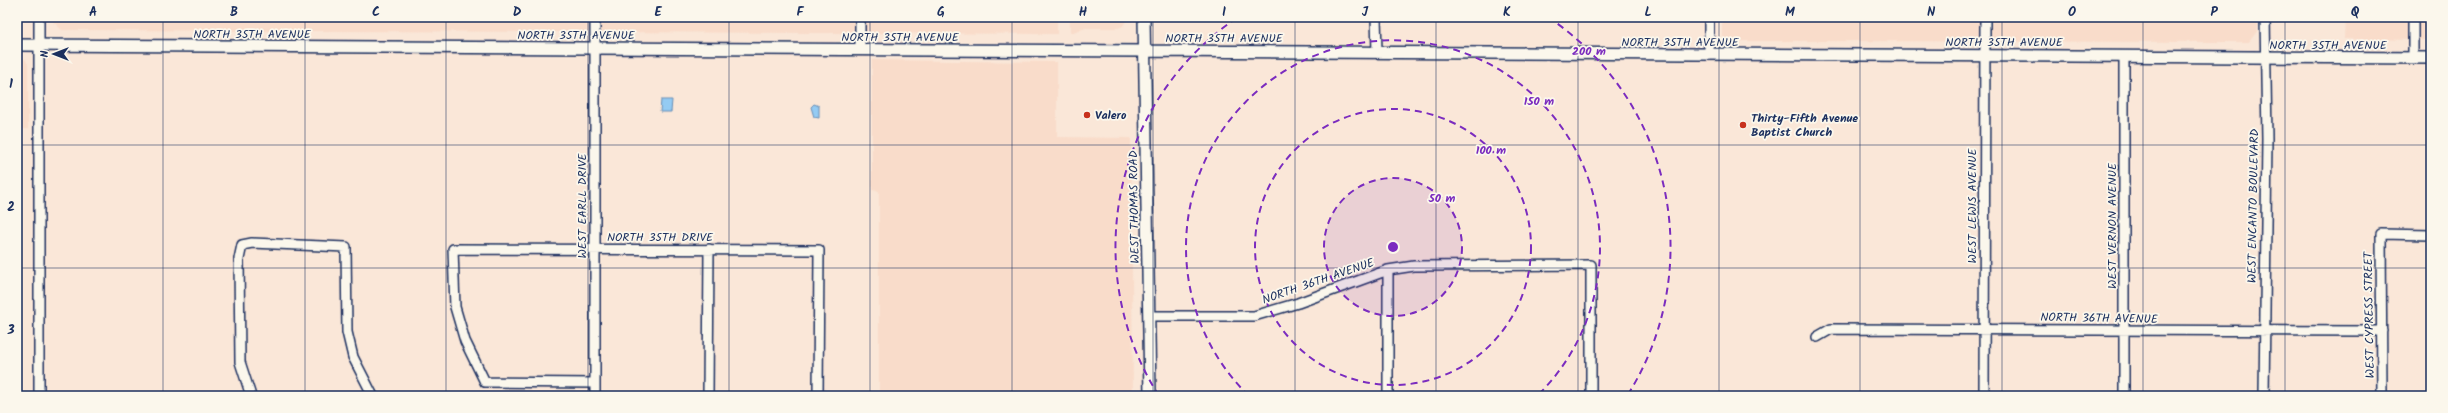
<svg xmlns="http://www.w3.org/2000/svg" width="2448" height="413" viewBox="0 0 2448 413" font-family="Kalam,sans-serif">
	<rect width="100%" height="100%" fill="#fae7d8"/>
	<filter id="ink" filterUnits="userSpaceOnUse"><feTurbulence type="fractalNoise" baseFrequency=".025" numOctaves="2"/><feDisplacementMap in="SourceGraphic" scale="8" xChannelSelector="R" yChannelSelector="G"/><feConvolveMatrix kernelMatrix="1 2 1 2 8 2 1 2 1" color-interpolation-filters="sRGB"/></filter>
	<g filter="url(#ink)">
		<path fill="#f9dcca" d="M48,17h1009v17l-995,-4z
			M1070,17h58l-5,9 -5,2h-32l-16,5z
			M1722,17h536v13l-9,12 -527,-1z
			M2345,17h86v23l-87,-1z
			M17,56l8,3 3,5v65h-11z
			M872,60l185,2v75l74,1 2,258h-254v-205l-7,-1z"/>
		<path fill="#94cbf3" stroke="#648db7" d="M661,100h11l-1,12h-11z
			M814,104l5,2v12l-5,-1 -3,-10z"/>
		<g fill="none" stroke-linecap="round" stroke-linejoin="round">
			<g stroke="#1b2f5e" stroke-width="12">
				<path id="minor" d="M39,17v379
					M595,17v379
					M1376,17l1,35
					M1709,17v38
					M2413,17v41
					M860,50v-33
					M1388,270v126
					M1149,316h105l44,-13 90,-33 26,-4 177,-1v131
					M1817,337l14,-8 551,2
					M595,383l-110,-1 -20,-41 -10,-34 -2,-58 366,1 -1,146
					M251,396l-11,-34 -1,-103 3,-14 10,-2 94,4 1,85 6,25 20,39
					M708,396l1,-147
					M1984,396l1,-379
					M2124,396v-340
					M2264,396l3,-257 -2,-122
					M2382,396l-1,-162 50,1"/>
			</g>
			<g stroke="#1b2f5e" stroke-width="14">
				<path id="major" d="M1144,17l6,379
					M17,45l2414,13"/>
			</g>
			<use href="#minor" stroke="#fbf7ec" stroke-width="9"/>
			<use href="#major" stroke="#fbf7ec" stroke-width="11"/>
		</g>
	</g>
	<path fill="none" stroke="#1b2f5e" stroke-width="1" stroke-opacity="0.55" d="M163,17v379M305,17v379M446,17v379M588,17v379M729,17v379M870,17v379M1012,17v379M1153,17v379M1295,17v379M1436,17v379M1578,17v379M1719,17v379M1860,17v379M2002,17v379M2143,17v379M2285,17v379M17,145h2414M17,268h2414"/>
	<circle cx="1393" cy="247" r="69" fill="#7b2cbf" fill-opacity=".12"/>
	<g fill="none" stroke="#7b2cbf" stroke-width="2" stroke-dasharray="7 5">
		<circle cx="1393" cy="247" r="69"/>
		<circle cx="1393" cy="247" r="138"/>
		<path d="M1249 396A207 207 0 1 1 1537 396"/>
		<path d="M1159 396A277 277 0 0 1 1238 17M1548 17A277 277 0 0 1 1627 396"/>
	</g>
	<g fill="#c8321e" stroke="#fbf7ec" stroke-width="1.5">
		<circle cx="1087" cy="115" r="4"/>
		<circle cx="1743" cy="125" r="4"/>
	</g>
	<g text-anchor="middle" stroke-width="3.5" stroke-linejoin="round" paint-order="stroke">
		<g font-size="12" fill="#1b2f5e" stroke="#fbf7ec">
			<text x="252" y="38">NORTH 35TH AVENUE</text>
			<text x="576" y="39">NORTH 35TH AVENUE</text>
			<text x="900" y="41">NORTH 35TH AVENUE</text>
			<text x="1224" y="42">NORTH 35TH AVENUE</text>
			<text x="1680" y="46">NORTH 35TH AVENUE</text>
			<text x="2004" y="46">NORTH 35TH AVENUE</text>
			<text x="2328" y="49">NORTH 35TH AVENUE</text>
			<text transform="translate(582 206) rotate(-90)" y="4">WEST EARLL DRIVE</text>
			<text transform="translate(1972 206) rotate(-90)" y="4">WEST LEWIS AVENUE</text>
			<text transform="translate(2253 206) rotate(-89)" y="4">WEST ENCANTO BOULEVARD</text>
			<text transform="translate(1134 207) rotate(-91)" y="4">WEST THOMAS ROAD</text>
			<text transform="translate(2112 226) rotate(-90)" y="4">WEST VERNON AVENUE</text>
			<text x="660" y="241">NORTH 35TH DRIVE</text>
			<text transform="translate(1318 281) rotate(-19)" y="4">NORTH 36TH AVENUE</text>
			<text transform="translate(2369 315) rotate(-91)" y="4">WEST CYPRESS STREET</text>
			<text transform="translate(2099 318) rotate(1)" y="4">NORTH 36TH AVENUE</text>
		</g>
		<g font-size="12" font-weight="bold" fill="#1b2f5e" stroke="#fbf7ec" text-anchor="start">
			<text x="1095" y="119">Valero</text>
			<text x="1751" y="122">Thirty-Fifth Avenue<tspan x="1751" dy="14">Baptist Church</tspan></text>
		</g>
	</g>
	<circle cx="1393" cy="247" r="6" fill="#7b2cbf" stroke="#fbf7ec" stroke-width="2"/>
	<g font-size="12" text-anchor="middle" font-weight="bold" fill="#7b2cbf" stroke="#fbf7ec" stroke-width="3.5" stroke-linejoin="round" paint-order="stroke">
		<text x="1589" y="55">200 m</text>
		<text x="1539" y="105">150 m</text>
		<text x="1491" y="154">100 m</text>
		<text x="1442" y="202">50 m</text>
	</g>
	<rect width="2448" height="413" fill="none" stroke="#fbf7ec" stroke-width="44"/>
	<g transform="translate(54 54) rotate(270)" stroke="#fbf7ec" stroke-width="3" paint-order="stroke">
	<path d="M0-3L7 15L0 10L-7 15Z" fill="#1b2f5e"/>
	<text y="-6" font-size="11" font-weight="bold" text-anchor="middle" fill="#1b2f5e">N</text>
	</g>
	<rect x="22" y="22" width="2404" height="369" fill="none" stroke="#1b2f5e" stroke-width="1.5"/>
	<g font-size="13" text-anchor="middle" font-weight="bold" fill="#1b2f5e">
		<text x="93" y="16">A</text>
		<text x="234" y="16">B</text>
		<text x="376" y="16">C</text>
		<text x="517" y="16">D</text>
		<text x="658" y="16">E</text>
		<text x="800" y="16">F</text>
		<text x="941" y="16">G</text>
		<text x="1083" y="16">H</text>
		<text x="1224" y="16">I</text>
		<text x="1365" y="16">J</text>
		<text x="1507" y="16">K</text>
		<text x="1648" y="16">L</text>
		<text x="1790" y="16">M</text>
		<text x="1931" y="16">N</text>
		<text x="2072" y="16">O</text>
		<text x="2214" y="16">P</text>
		<text x="2355" y="16">Q</text>
		<text x="11" y="88">1</text>
		<text x="11" y="211">2</text>
		<text x="11" y="334">3</text>
	</g>
</svg>
